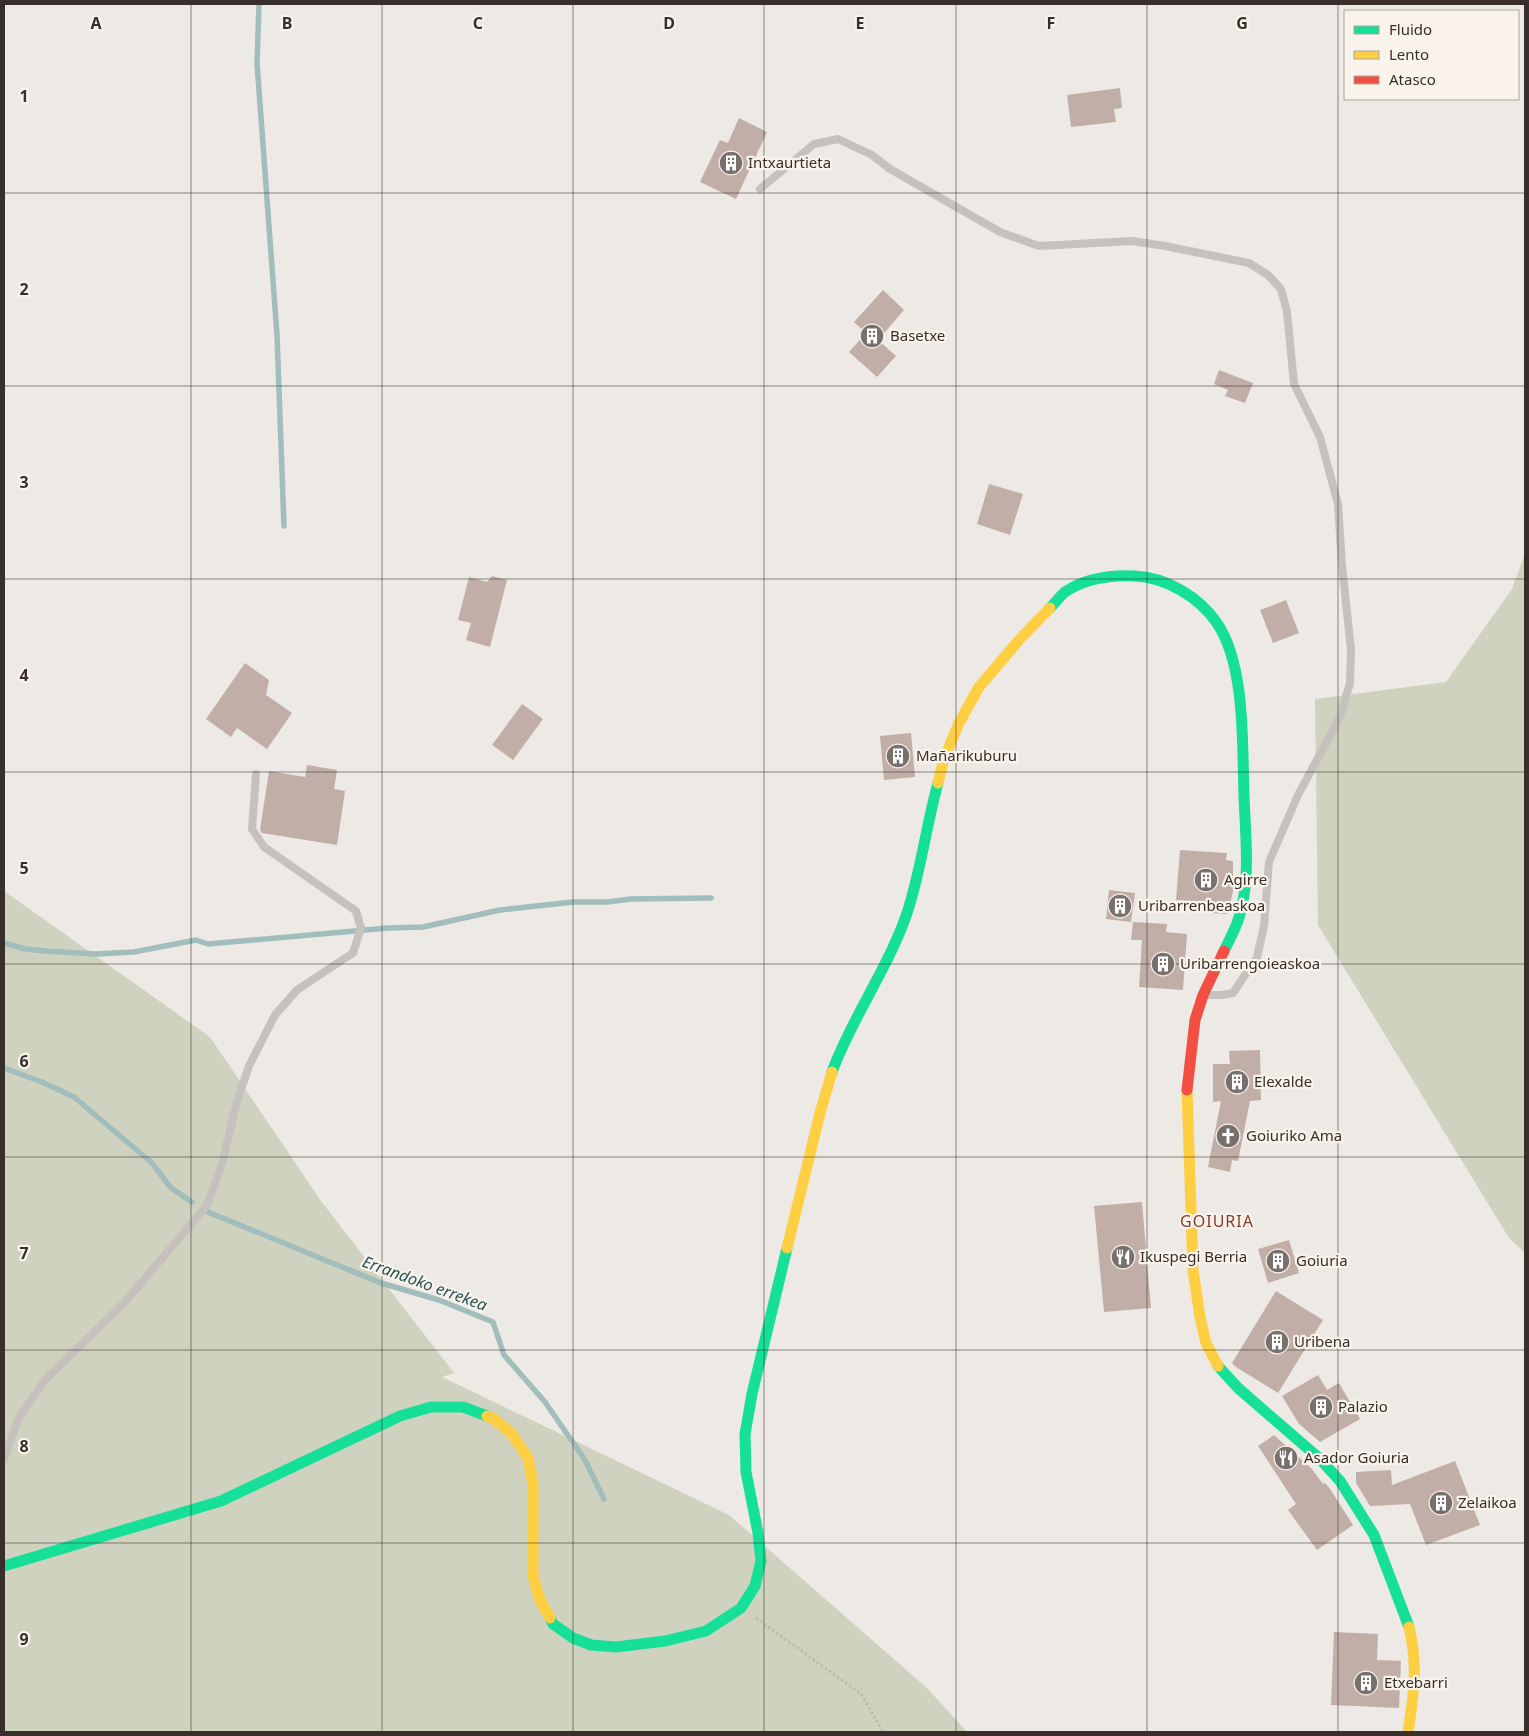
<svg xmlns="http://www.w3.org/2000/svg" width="1529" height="1736" viewBox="0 0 1529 1736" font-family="'Noto Sans',sans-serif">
	<rect width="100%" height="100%" fill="#ede9e4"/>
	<path fill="#cfd2bf" d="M1525,554v699l-16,-15 -191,-313 -3,-226 131,-17 66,-93z
		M4,891l206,146 111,164 133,172 -12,4 287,138 198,173 40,44h-963z"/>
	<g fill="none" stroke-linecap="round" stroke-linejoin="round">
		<path stroke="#a1bebd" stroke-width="5.5" d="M259,4l-2,59 20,272 7,191
			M4,943l21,6 21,2 50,3 38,-2 62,-12 12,4 180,-16 35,-1 77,-17 73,-8h35l22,-3 81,-1
			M4,1068l38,14 32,15 78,66 19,25 21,14
			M208,1212l173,71 58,17 54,22 11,33 41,47 40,58 19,39"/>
	</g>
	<path fill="#c0aea7" d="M1120,88l2,20 -8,1 2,13 -45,5 -4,-32z
		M739,118l28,14 -31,67 -36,-17 20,-42 8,3z
		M883,290l21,20 -26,30 18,16 -19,21 -28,-25 17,-19 -12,-11z
		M1219,370l34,13 -8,20 -20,-7 3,-6 -14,-6z
		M989,484l34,10 -13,41 -33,-11z
		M492,576l15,4 -17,67 -24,-7 5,-17 -13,-3 11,-43 18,5z
		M1286,600l13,33 -26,10 -13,-33z
		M245,663l24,17 -3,15 26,18 -25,36 -30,-21 -6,9 -25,-18z
		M522,704l21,15 -30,41 -21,-15z
		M911,733l4,44 -31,3 -4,-44z
		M307,765l30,5 -3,19 11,2 -8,54 -75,-12 -2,-3 9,-59 36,6z
		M1180,850l47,3 -1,7 7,1v30l-5,23 -19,-1 1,-11 -34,-2z
		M1109,890l26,3 -4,29 -25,-3z
		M1133,922l34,2 -1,8 21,2 -4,56 -44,-3 3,-47h-11z
		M1260,1050l1,50 -11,1 -12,60 -6,-1 -2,12 -22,-5 13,-66 -8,1v-38h17l-1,-13z
		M1142,1202l9,106 -47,4 -10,-106z
		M1289,1240l10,33 -31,10 -10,-34z
		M1276,1291l47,29 -45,73 -42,-26 -4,-4z
		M1318,1375l9,15 12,-7 21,36 -40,23 -21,-18 -17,-28z
		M1274,1435l37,33 12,16 2,-1 5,6 23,36 -36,25 -29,-40 8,-6 -38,-58z
		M1455,1461l25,64 -54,20 -16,-41 -40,2 -14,-23v-11l35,-2 1,15z
		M1334,1632l44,2 -1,26 24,1 -2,47 -68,-3z"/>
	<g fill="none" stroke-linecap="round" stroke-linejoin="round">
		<path stroke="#c0bab5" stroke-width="3" stroke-dasharray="2.5 2.5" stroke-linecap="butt" d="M756,1618l105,76 22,38"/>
		<path stroke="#c7c1bd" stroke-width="8" d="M760,189l54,-45 24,-5 34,16 18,14 110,63 39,14 93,-5 33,5 84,17 19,12 13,14 6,23 7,72 26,53 18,67 4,61 9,85 -1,33 -10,34 -42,78 -29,67 -5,64 -7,31 -24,36 -12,2h-16
			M4,1459l15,-42 27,-38 80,-78 81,-96 15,-41 15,-63 12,-35 26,-51 22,-25 56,-37 8,-25 -5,-17 -92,-64 -12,-18 4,-55"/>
		<path stroke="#16e098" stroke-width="11" d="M1050,608c5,-5 10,-12 15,-16 21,-14 45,-17 69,-16 32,1 65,21 83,47 29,43 25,123 27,173 1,30 5,70 0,99 -3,23 -10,36 -20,56
			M832,1072c20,-55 56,-103 75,-159 14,-42 19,-87 31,-130
			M1218,1366l20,22 82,71 20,22 34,54 35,92
			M4,1566l217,-65 179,-85 31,-9h32l24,9
			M550,1618l3,6 20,14 18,7 25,2 49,-6 41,-10 35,-23 14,-22 6,-25 -3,-28 -12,-61 -1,-38 7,-40 35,-146"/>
		<path stroke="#ffcf43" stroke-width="11" d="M938,783l6,-24 15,-36 20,-36 40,-47 31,-32
			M1187,1090l6,180 7,47 6,26 12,23
			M787,1248l33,-135 12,-41
			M487,1416l7,3 18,15 16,24 5,26v92l7,24 10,18
			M1408,1732c6,-38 10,-67 1,-105"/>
		<path stroke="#f24e42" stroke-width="11" d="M1187,1090l8,-70 8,-25 21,-44"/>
	</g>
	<path fill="none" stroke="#382f2b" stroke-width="1" stroke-opacity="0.55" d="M191,4v1728M382,4v1728M573,4v1728M764,4v1728M956,4v1728M1147,4v1728M1338,4v1728M4,193h1521M4,386h1521M4,579h1521M4,772h1521M4,964h1521M4,1157h1521M4,1350h1521M4,1543h1521"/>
	<defs>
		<g id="building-disc" transform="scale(1.25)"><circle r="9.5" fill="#77706c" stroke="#f9f3ec"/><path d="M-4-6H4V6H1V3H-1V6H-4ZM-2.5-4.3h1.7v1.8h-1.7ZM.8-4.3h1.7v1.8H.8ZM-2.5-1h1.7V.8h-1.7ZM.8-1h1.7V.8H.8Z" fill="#fff"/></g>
		<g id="church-disc" transform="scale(1.25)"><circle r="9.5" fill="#77706c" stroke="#f9f3ec"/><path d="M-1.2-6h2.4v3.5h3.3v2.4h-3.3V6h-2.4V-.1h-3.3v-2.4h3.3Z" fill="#fff"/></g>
		<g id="restaurant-disc" transform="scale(1.25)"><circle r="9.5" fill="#77706c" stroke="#f9f3ec"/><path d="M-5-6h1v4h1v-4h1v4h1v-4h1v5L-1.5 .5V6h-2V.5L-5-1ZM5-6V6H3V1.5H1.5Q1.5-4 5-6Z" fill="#fff"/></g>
	</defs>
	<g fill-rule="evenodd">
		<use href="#building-disc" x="731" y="163"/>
		<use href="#building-disc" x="872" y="336"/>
		<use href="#building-disc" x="898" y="756"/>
		<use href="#building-disc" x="1206" y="880"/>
		<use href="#building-disc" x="1120" y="906"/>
		<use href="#building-disc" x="1163" y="964"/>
		<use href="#building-disc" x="1237" y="1082"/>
		<use href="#church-disc" x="1228" y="1136"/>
		<use href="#restaurant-disc" x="1123" y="1257"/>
		<use href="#building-disc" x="1278" y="1261"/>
		<use href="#building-disc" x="1277" y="1342"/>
		<use href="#building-disc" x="1321" y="1407"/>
		<use href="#restaurant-disc" x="1286" y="1458"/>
		<use href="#building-disc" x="1441" y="1503"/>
		<use href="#building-disc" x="1366" y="1683"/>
	</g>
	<g text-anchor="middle" stroke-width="4.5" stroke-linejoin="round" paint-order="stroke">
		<g font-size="15" fill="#382f2b" stroke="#f9f3ec" text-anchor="start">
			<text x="748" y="168">Intxaurtieta</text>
			<text x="890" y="341">Basetxe</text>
			<text x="916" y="761">Mañarikuburu</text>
			<text x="1224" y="885">Agirre</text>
			<text x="1138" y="911">Uribarrenbeaskoa</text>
			<text x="1180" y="969">Uribarrengoieaskoa</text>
			<text x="1254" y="1087">Elexalde</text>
			<text x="1246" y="1141">Goiuriko Ama</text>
			<text x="1140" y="1262">Ikuspegi Berria</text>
			<text x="1296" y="1266">Goiuria</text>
			<text x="1294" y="1347">Uribena</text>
			<text x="1338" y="1412">Palazio</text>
			<text x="1304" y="1463">Asador Goiuria</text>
			<text x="1458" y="1508">Zelaikoa</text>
			<text x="1384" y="1688">Etxebarri</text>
		</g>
		<g font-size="16" letter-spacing="1" fill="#813d2a" stroke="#f9f3ec">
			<text x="1217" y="1227">GOIURIA</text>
		</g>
		<g font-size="16" font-style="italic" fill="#235456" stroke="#f9f3ec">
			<text transform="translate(425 1283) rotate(20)" y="6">Errandoko errekea</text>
		</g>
	</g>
	<g font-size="16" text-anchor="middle" font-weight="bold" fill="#382f2b" stroke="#f9f3ec" stroke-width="4.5" stroke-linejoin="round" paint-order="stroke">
		<text x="96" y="29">A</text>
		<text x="287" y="29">B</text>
		<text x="478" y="29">C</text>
		<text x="669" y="29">D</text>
		<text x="860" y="29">E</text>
		<text x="1051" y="29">F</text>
		<text x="1242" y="29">G</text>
		<text x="24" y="102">1</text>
		<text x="24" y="295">2</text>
		<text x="24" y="488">3</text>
		<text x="24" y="681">4</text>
		<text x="24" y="874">5</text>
		<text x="24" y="1067">6</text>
		<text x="24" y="1259">7</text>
		<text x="24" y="1452">8</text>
		<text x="24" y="1645">9</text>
	</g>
	<rect width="1529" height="1736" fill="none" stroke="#382f2b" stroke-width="10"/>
	<rect x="1344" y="10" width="175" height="90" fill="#f9f3ec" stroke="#aca59f"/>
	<rect x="1354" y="26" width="25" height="8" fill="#16e098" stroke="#aca59f"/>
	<text x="1389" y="35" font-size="15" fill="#382f2b">Fluido</text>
	<rect x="1354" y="51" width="25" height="8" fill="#ffcf43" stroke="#aca59f"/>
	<text x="1389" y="60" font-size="15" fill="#382f2b">Lento</text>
	<rect x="1354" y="76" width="25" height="8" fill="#f24e42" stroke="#aca59f"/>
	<text x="1389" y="85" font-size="15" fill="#382f2b">Atasco</text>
</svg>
